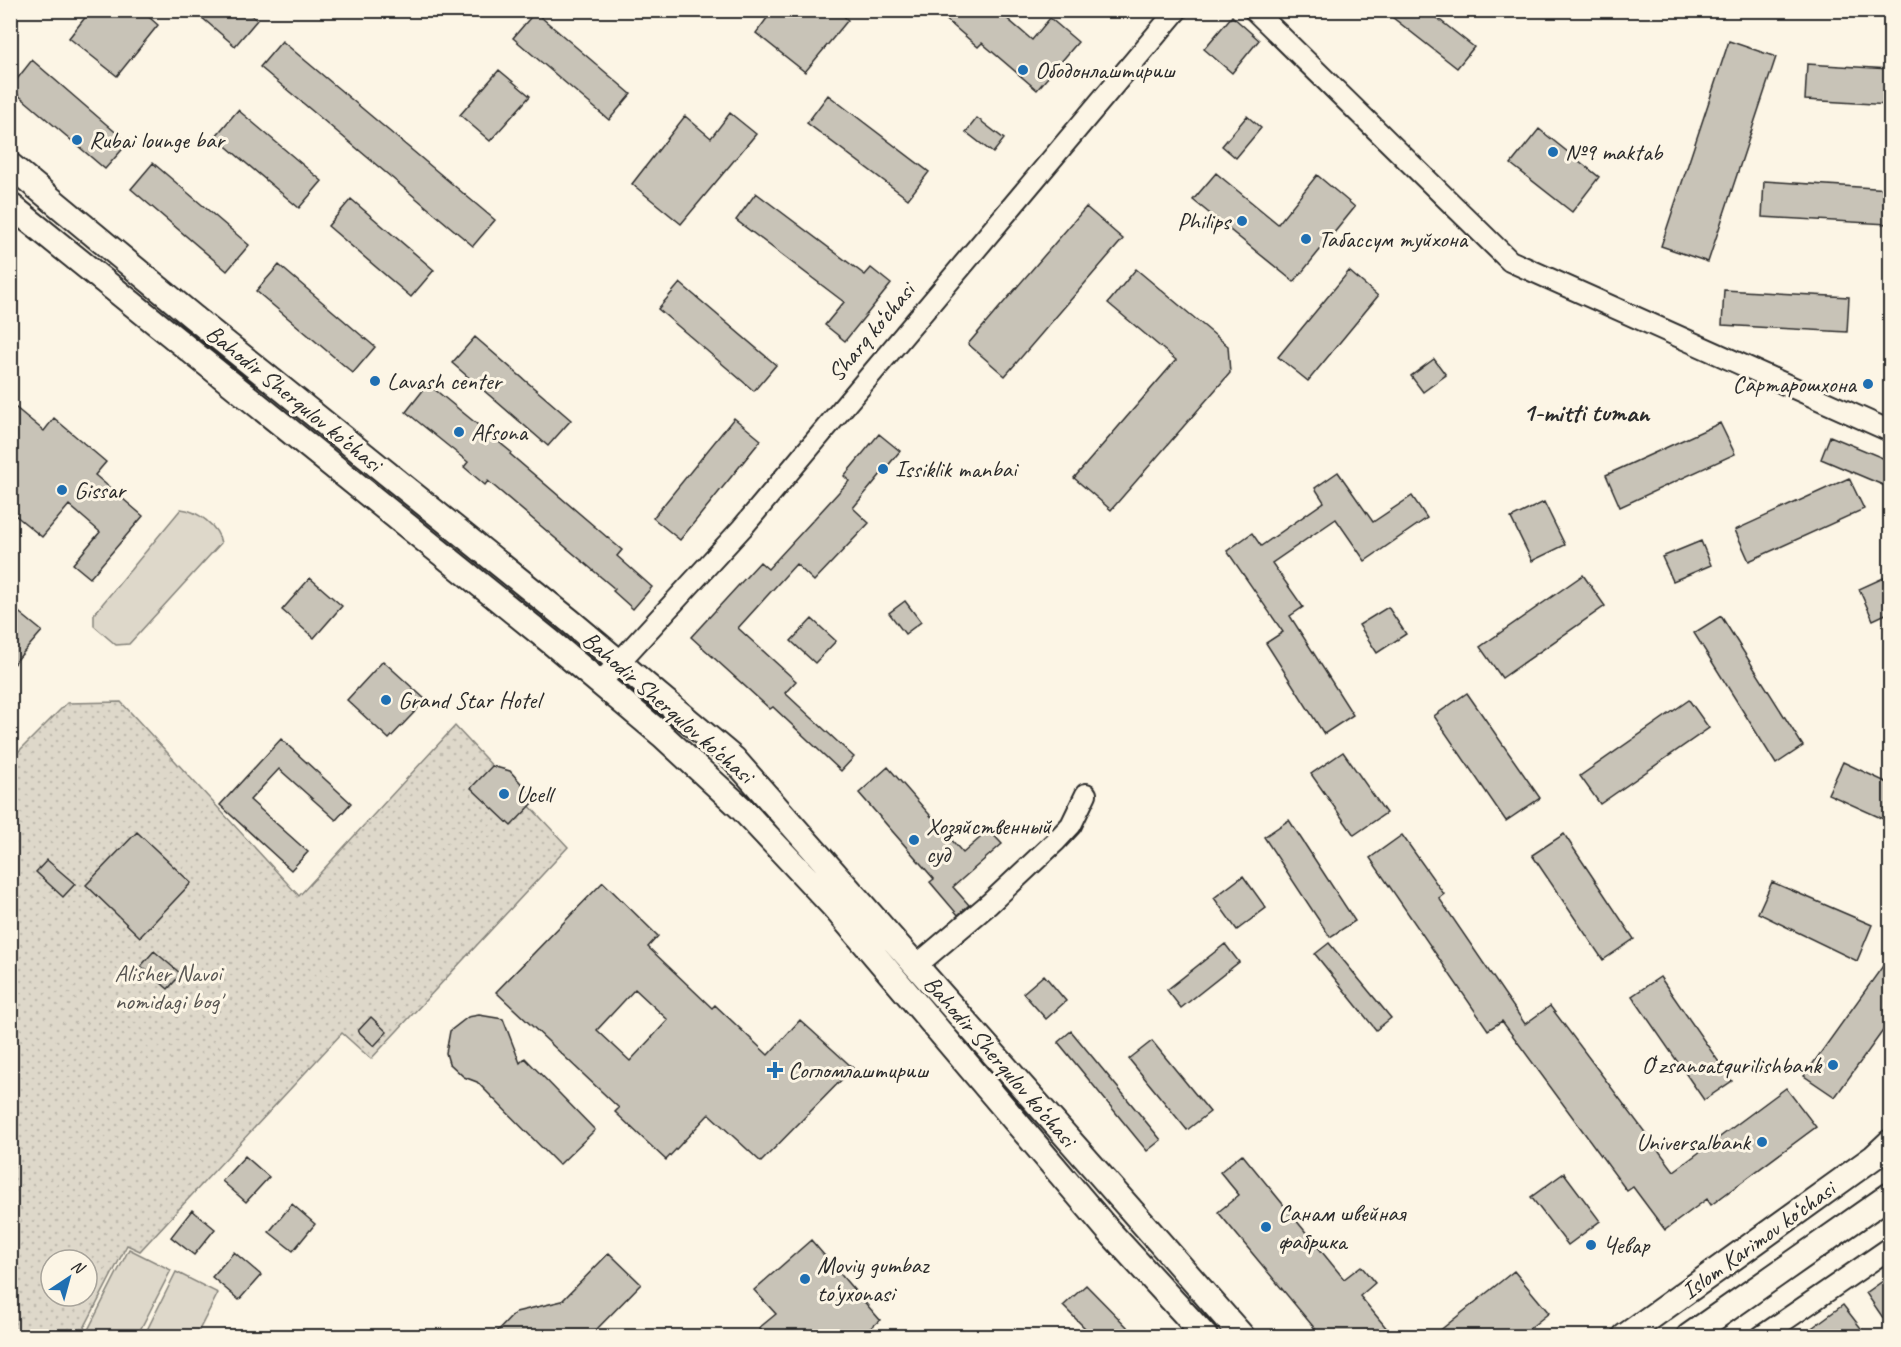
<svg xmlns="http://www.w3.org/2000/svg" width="1901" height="1347" viewBox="0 0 1901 1347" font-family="Caveat,sans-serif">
	<defs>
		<pattern id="park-dots" width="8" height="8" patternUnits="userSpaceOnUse" patternTransform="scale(1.5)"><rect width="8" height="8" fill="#ded8ca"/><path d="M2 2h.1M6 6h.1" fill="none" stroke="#bfbaae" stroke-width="1.8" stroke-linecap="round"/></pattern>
	</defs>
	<rect width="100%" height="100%" fill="#fcf5e5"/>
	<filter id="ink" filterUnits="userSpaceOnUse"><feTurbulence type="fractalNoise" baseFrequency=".0167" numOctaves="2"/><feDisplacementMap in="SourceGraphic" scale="12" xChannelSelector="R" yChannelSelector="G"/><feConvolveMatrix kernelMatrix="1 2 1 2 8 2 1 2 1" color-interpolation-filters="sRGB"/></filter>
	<g filter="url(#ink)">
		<path fill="#ded8ca" stroke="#84827a" stroke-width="1.5" d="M181,509c17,2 37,17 40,34l-92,101 -13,1 -22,-19v-12z
			M129,1249l42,21 -34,66h-35l-14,-6z
			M176,1272l42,21 -22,43h-52z"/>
		<path fill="url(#park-dots)" stroke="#84827a" stroke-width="1.5" fill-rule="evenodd" d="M121,702l178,194 156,-170 113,121 -197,212 -29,-26 -202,218 -13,-6 -47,91h-69v-577l56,-56zM51,1260h36v36h-36z"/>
		<path fill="#c8c3b7" stroke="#2b2b2b" stroke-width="1.5" fill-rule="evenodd" d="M91,10h50l17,15 -41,51 -48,-38z
			M193,10h52l12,10 -22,26z
			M773,10h64l11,10 -43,52 -49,-39z
			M935,10h62l35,30 18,-22 28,24 -41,48 -55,-47 -4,4z
			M1383,10h44l47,37 -17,21z
			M535,12l96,82 -22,26 -96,-82z
			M1232,16l27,24 -27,33 -28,-24z
			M282,41l213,179 -22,26 -213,-179z
			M1729,41l47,16 -68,205 -47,-16z
			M32,60l96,83 -23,26 -95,-81z
			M1807,64l83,5v36l-85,-5z
			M499,70l31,26 -40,45 -30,-26z
			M828,95l101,77 -21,27 -101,-76z
			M238,110l84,71 -23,27 -84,-71z
			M730,113l26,21 -75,90 -49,-40 53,-68 26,22z
			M1247,116l14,12 -25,30 -14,-12z
			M977,118l27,21 -11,14 -27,-21z
			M1539,129l60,48 -27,35 -61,-48z
			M153,163l96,82 -22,26 -96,-82z
			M1216,173l62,51 39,-49 38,32 -61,75 -101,-82z
			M1764,181l126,8 -2,35 -126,-7z
			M756,193l109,82 6,-7 20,16 -46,57 -20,-16 19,-23 -108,-82z
			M351,199l83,71 -23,27 -83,-71z
			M1086,207l37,32 -118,137 -37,-32z
			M279,265l96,82 -22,26 -97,-82z
			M1136,269l92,77 2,27 -119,137 -37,-32 102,-118 -68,-57z
			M1349,271l29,25 -70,85 -30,-24z
			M680,283l96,82 -22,26 -96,-82z
			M1724,290l125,7 -2,35 -125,-7z
			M475,337l96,83 -23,26 -96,-83z
			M1434,359l12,16 -23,17 -12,-16z
			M428,384l83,68 -1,2 112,96 -5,6 35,31 -19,22 -20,-18 2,-2 -127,-108 -3,4 -21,-18 4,-5 -62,-50z
			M10,403l34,28 10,-13 52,44 -11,13 48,41 -53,62 -17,-14 27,-32 -31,-27 -27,32 -32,-26v-42l7,-7 -7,-6z
			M734,418l27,22 -81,100 -27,-22z
			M1720,423l15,31 -115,53 -14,-32z
			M879,434l21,17 -47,57 16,15 -55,58 -18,-17 -58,64 58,53 -11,12 69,64 -13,14 -68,-64 -3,2 -79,-72 69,-75 8,7 81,-88 -5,-5z
			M1830,436l60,25v27l-69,-29z
			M1338,472l35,50 39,-26 15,22 -62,43 -29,-42 -64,44 31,44 -13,9 63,99 -29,19 -58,-91 17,-11 -56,-81 25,-18 9,13 63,-44 -9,-14z
			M1849,478l15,31 -115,52 -14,-31z
			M1544,502l21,43 -33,16 -21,-43z
			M1701,541l10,24 -38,16 -11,-24z
			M1583,575l22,31 -103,72 -22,-31z
			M1890,575v37l-17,8 -14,-31z
			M310,578l32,28 -28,32 -32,-28z
			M905,601l16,21 -16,12 -16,-21z
			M10,605l32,26 -32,37z
			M1388,607l18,27 -29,19 -18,-28z
			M1721,616l82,130 -27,18 -82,-131z
			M812,619l24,22 -21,22 -24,-22z
			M383,661l43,39 -37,39 -42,-39z
			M1467,693l73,105 -34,23 -72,-105z
			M1689,700l20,28 -109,76 -20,-28z
			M281,739l70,64 -15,17 -57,-51 -29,31 58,52 -17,18 -71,-65z
			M1343,752l43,61 -32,22 -43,-61z
			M1843,762l47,22v38l-62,-28z
			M492,766l18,5 26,29 -25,26 -40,-38z
			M888,767l75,86 26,-23 13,14 -49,43 16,18 -11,10 -28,-33 4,-3 -75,-86z
			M1289,820l66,101 -25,16 -66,-100z
			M137,832l54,51 -51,54 -54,-52z
			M1564,834l70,105 -31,21 -71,-105z
			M1402,835l42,59 -5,4 86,126 25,-18 124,165 112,-83 30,39 -105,78 -4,-6 -42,31 -32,-43 -6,4 -125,-170 -14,9 -118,-172z
			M47,860l28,24 -12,13 -27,-25z
			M1243,876l23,32 -29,22 -23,-32z
			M603,882l55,54 -10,11 64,61 3,-3 53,50 32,-35 53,48 -92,94 -52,-48 -43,46 -51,-48 4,-4 -123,-116zM635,989l33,31 -38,41 -33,-31z
			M1772,882l100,43 -15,36 -99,-48z
			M1329,943l62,75 -15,12 -61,-76z
			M1225,944l14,18 -58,46 -14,-18z
			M154,951l27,23 -13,15 -27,-23z
			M1890,956v65l-55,76 -31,-21z
			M1044,975l22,26 -20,18 -23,-26z
			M1660,977l72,104 -28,19 -72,-104z
			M479,1015l24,4 17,44 5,-5 70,72 -36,35 -82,-83 -13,-5 -15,-14 -3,-10 4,-22 18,-14z
			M371,1017l16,15 -13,14 -16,-15z
			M1071,1031l90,109 -14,11 -89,-109z
			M1152,1041l58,71 -23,18 -58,-71z
			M1242,1154l102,125 17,-13 14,17 -15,13 33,40h-72l-103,-124 21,-17 -19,-23z
			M245,1156l24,21 -23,25 -24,-21z
			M1564,1173l36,48 -32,24 -37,-48z
			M292,1204l23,20 -22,27 -24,-19z
			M192,1210l23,19 -21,26 -23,-18z
			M811,1240l69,80 -19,16h-94l-8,-8 17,-14 -22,-24z
			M234,1252l27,23 -22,25 -27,-23z
			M609,1253l32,31 -51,52h-97l23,-24 46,-11z
			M1514,1271l35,42 -29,23h-87z
			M1890,1276v52l-24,-35z
			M1086,1285l50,51h-43l-30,-30z
			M1843,1305l24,31h-66z"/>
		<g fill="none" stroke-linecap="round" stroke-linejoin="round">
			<g stroke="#2b2b2b" stroke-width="24">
				<path id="minor" d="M1254,10l256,251 380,170
					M600,683l142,-155 435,-518
					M917,965l72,-61 67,-63 15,-16 15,-31
					M1762,1336l128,-88"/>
			</g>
			<g stroke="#2b2b2b" stroke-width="28">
				<path id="major" d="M10,165l182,151 378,305 164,138 508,577
					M10,205l541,437 111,93 79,73 92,98 274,323 98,107
					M1625,1336l249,-179 16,-15
					M1689,1336l201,-141"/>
			</g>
			<use href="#minor" stroke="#fcf5e5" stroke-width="20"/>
			<use href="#major" stroke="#fcf5e5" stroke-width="24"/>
		</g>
	</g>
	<g fill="#1f6fb2" stroke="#fcf5e5" stroke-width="2">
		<circle cx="1023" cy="70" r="6"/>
		<circle cx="77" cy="140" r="6"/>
		<circle cx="1553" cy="152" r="6"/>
		<circle cx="1242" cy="221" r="6"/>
		<circle cx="1306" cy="239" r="6"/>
		<circle cx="375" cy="381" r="6"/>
		<circle cx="1868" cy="384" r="6"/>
		<circle cx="459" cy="432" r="6"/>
		<circle cx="883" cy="469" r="6"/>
		<circle cx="62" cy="490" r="6"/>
		<circle cx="386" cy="700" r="6"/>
		<circle cx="504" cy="794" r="6"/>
		<circle cx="914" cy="840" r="6"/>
		<circle cx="1833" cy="1065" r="6"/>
		<path d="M772 1061h6v6h6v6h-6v6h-6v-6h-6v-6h6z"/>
		<circle cx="1762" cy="1142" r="6"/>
		<circle cx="1266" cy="1227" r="6"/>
		<circle cx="1591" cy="1245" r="6"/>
		<circle cx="805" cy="1279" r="6"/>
	</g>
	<g text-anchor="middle" stroke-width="6" stroke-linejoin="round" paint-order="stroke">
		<g font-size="24" fill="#2b2b2b" stroke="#fcf5e5" text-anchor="start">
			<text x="1035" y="78">Ободонлаштириш</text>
			<text x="89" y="148">Rubai lounge bar</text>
			<text x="1565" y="160">№9 maktab</text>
			<text x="1230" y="229" text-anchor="end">Philips</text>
			<text x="1318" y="247">Табассум туйхона</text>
			<text x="387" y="389">Lavash center</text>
			<text x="1856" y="392" text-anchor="end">Сартарошхона</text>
			<text x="471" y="440">Afsona</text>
			<text x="895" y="477">Issiklik manbai</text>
			<text x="74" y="498">Gissar</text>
			<text x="398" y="708">Grand Star Hotel</text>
			<text x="516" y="802">Ucell</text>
			<text x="926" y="834">Хозяйственный<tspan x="926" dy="28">суд</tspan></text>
			<text x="1821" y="1073" text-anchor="end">Oʻzsanoatqurilishbank</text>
			<text x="788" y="1078">Согломлаштириш</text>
			<text x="1750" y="1150" text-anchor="end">Universalbank</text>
			<text x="1278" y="1221">Санам швейная<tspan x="1278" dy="28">фабрика</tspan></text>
			<text x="1603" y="1253">Чевар</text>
			<text x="817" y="1273">Moviy gumbaz<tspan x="817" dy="28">to‘yxonasi</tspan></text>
		</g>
		<g font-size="24" fill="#2b2b2b" stroke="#fcf5e5">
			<text transform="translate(871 332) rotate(-50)" y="8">Sharq ko‘chasi</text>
			<text transform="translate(294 398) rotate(39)" y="8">Bahodir Sherqulov ko‘chasi</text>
			<text transform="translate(668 707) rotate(41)" y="8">Bahodir Sherqulov ko‘chasi</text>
			<text transform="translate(1000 1061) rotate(49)" y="8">Bahodir Sherqulov ko‘chasi</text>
			<text transform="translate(1758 1240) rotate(-36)" y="8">Islom Karimov ko‘chasi</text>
		</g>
		<g font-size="24" fill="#585653" stroke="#fcf5e5">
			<text x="168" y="981">Alisher Navoi<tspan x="168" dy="28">nomidagi bog'</tspan></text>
		</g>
		<g font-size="26" font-weight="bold" fill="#2b2b2b" stroke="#fcf5e5">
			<text x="1586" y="421">1-mitti tuman</text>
		</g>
	</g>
	<rect width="1901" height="1347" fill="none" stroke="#fcf5e5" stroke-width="36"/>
	<rect x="18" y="18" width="1865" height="1311" fill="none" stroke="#2b2b2b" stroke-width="2" filter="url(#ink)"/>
	<g transform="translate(69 1278) rotate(36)"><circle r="28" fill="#fcf5e5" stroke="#a8a49b" stroke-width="1.5"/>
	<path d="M0-4.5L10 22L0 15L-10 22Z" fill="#1f6fb2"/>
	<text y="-9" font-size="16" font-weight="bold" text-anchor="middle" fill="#2b2b2b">N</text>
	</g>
</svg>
